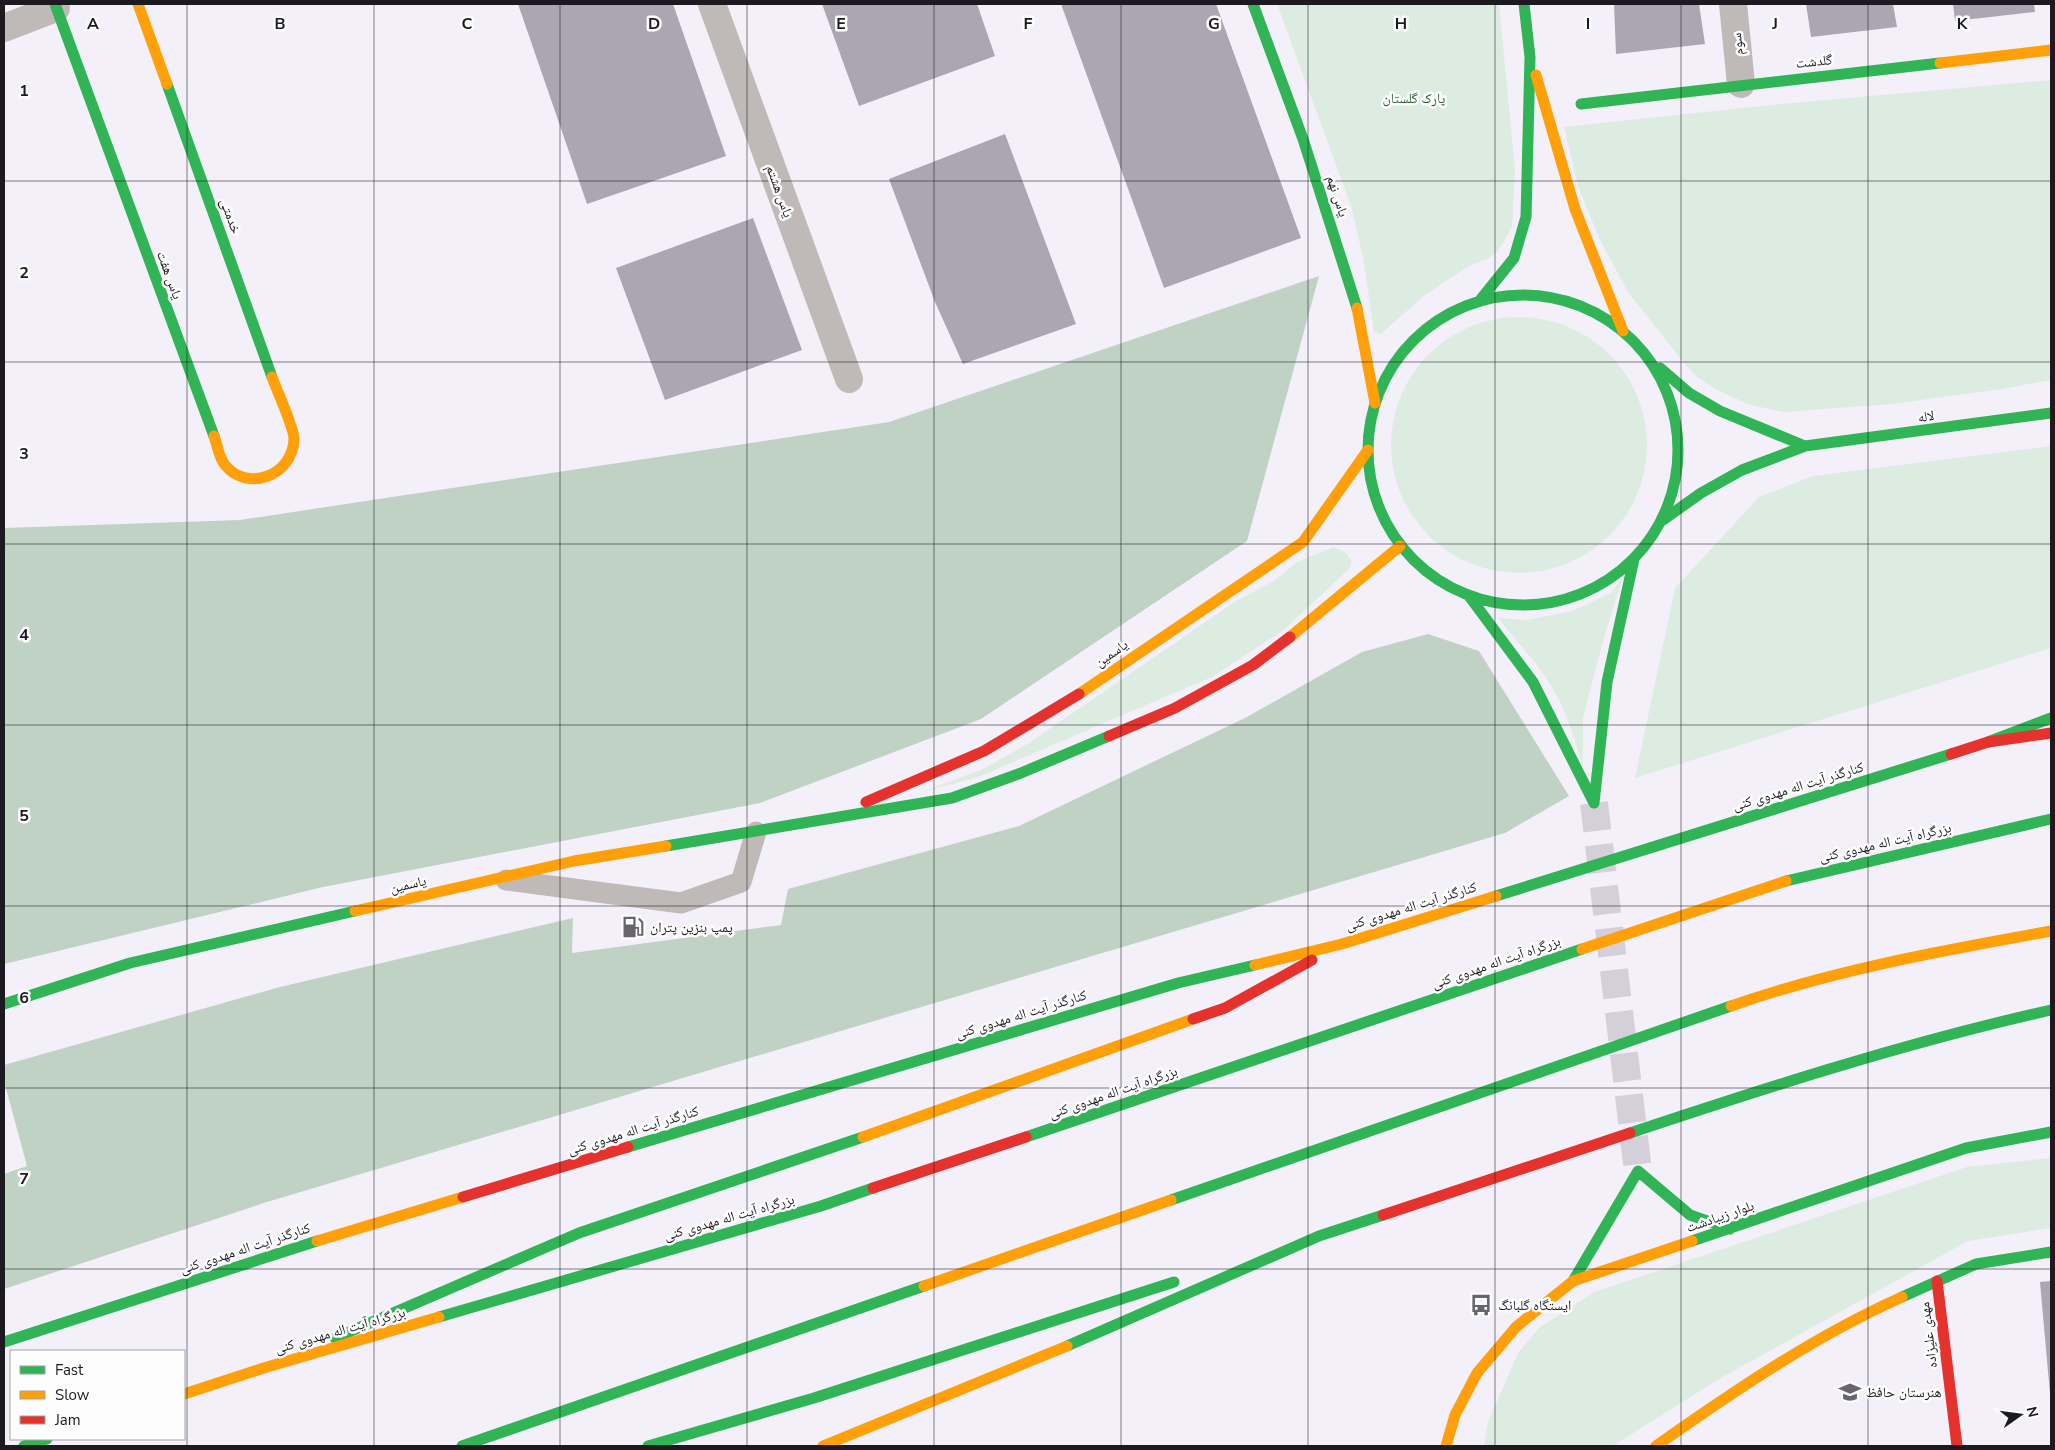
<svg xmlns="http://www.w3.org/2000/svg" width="2055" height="1450" viewBox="0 0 2055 1450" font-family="'Nunito Sans','Noto Naskh Arabic',sans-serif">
	<rect width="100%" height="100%" fill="#f4f0fa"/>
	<path fill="#ddece1" d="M1277,4h222l16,166 -3,57 -14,24 -11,8 -20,8 -42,28 -44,39 -7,-2 -11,-75 -12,-51z
		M2051,80v300l-49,9 -110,15 -108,8 -34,-7 -35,-16 -18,-12 -13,-14 -56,-71 -29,-54 -21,-52 -14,-59 216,-23z
		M1391 445a128 128 0 1 1 256 0a128 128 0 1 1-256 0Z
		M2051,446v202l-416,130 40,-190 84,-91 54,-21z
		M1333,547c10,3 14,6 19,15l-2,6 -66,62 -72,47 -234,100 -56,15 61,-23 46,-26 207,-142 38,-20 23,-19z
		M1623,577l-20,64 -20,77v49c-8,-26 -15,-52 -29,-76 -15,-27 -37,-49 -56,-73l29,2 45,-9 39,-18z
		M2051,1158v70l-83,13 -249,138 -106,67h-129l4,-24 30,-69 21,-25 55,-36 373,-125z"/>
	<path fill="#bfd2c4" d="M1319,276l-72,265 -266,178 -221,84 -437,84 -319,77v-436l236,-8 649,-98z
		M1428,634l51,17 90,145 -64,37 -1238,369 -263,87v-115l23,-8 -23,-85v-16l276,-78 293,-69 -1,35 209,-28 7,-36 231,-63 226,-108 117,-66z"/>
	<path fill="#aba6b2" d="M518,4h155l53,152 -139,48z
		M822,4h155l18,52 -136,50z
		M1061,4h155l85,234 -137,50z
		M1614,4h85l6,40 -89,10z
		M1806,4h87l4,23 -86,10z
		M1953,4h81l1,8 -80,9z
		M1005,134l71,190 -113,40 -28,-62 -46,-123z
		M753,218l49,132 -137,50 -49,-132z
		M2051,1281v113h-1l-10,-112z"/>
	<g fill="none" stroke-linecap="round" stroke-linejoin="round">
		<path stroke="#d4d0d9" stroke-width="28" stroke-dasharray="28 14" stroke-linecap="butt" d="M1594,803l44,368"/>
		<path stroke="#bfbab7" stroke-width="21" d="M506,880l175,23 60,-21 15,-50"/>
		<path stroke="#bfbab7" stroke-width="28" d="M712,4l137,375
			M1733,4l8,80
			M4,28l52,-20"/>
		<path stroke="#30b455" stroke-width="11" d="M55,4l159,432
			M1253,4l50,135 54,169
			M167,84l105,293
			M1581,104l359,-41
			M1368 450a155 155 0 1 1 310 0a155 155 0 1 1-310 0Z
			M1481,299l33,-41 12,-41 4,-160 -6,-53
			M1660,368l29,25 31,18 85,35
			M1663,520l38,-27 41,-23 63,-24 246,-33
			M1469,596l64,86 61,121
			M1988,742l63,-24
			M1594,803l13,-121 27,-123
			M666,846l286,-48 69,-25 88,-37
			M1786,881l265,-62
			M1496,896l455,-142
			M4,1004l126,-41 225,-52
			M1630,1133c138,-46 278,-91 421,-123
			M1026,1137l556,-188
			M628,1147l550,-164 77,-18
			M1171,1200l560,-194
			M1692,1241l274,-93 85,-16
			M1573,1281l65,-110 52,44 40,14
			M1902,1297l74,-33 75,-12
			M439,1317l382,-111 52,-18
			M335,1338l244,-105 284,-96
			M4,1342l313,-101
			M1067,1346l252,-110 64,-21
			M24,1446l23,-7
			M462,1446l462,-160
			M648,1446l166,-48 360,-116"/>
		<path stroke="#ff9f0a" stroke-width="11" d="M138,4l29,80
			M1940,63l111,-13
			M1536,75l39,134 48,122
			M1357,308l18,95
			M214,436c3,8 5,22 11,29 23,28 68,10 69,-26 0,-12 -17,-48 -22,-62
			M1290,637l110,-91
			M1079,694l224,-152 65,-92
			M355,911l219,-50 92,-15
			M1582,949l204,-68
			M1255,965l87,-21 154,-48
			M1731,1006c102,-36 214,-56 320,-75
			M863,1137l330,-118
			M317,1241l146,-44
			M924,1286l247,-86
			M184,1394l83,-27 172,-50
			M823,1446l244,-100
			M1446,1446l9,-31 22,-42 39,-46 57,-46 119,-40
			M1656,1446c78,-55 159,-110 246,-149"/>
		<path stroke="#e5322d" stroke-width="11" d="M1109,736l66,-28 78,-43 37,-28
			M1951,754l37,-12 63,-9
			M866,802l118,-51 95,-57
			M1193,1019l32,-11 87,-48
			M873,1188l153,-51
			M463,1197l165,-50
			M1383,1215l247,-82
			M1937,1281l20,165"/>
	</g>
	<path fill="none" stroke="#1d1921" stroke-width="1" stroke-opacity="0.55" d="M187,4v1442M374,4v1442M560,4v1442M747,4v1442M934,4v1442M1121,4v1442M1308,4v1442M1495,4v1442M1681,4v1442M1868,4v1442M4,181h2047M4,362h2047M4,544h2047M4,725h2047M4,906h2047M4,1088h2047M4,1269h2047"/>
	<defs>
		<g id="fuel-bare" transform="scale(1.725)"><path d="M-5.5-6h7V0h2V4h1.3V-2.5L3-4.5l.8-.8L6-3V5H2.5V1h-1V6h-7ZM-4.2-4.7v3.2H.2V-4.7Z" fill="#68646d" stroke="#fdfdfd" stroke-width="2.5" paint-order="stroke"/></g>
		<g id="bus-bare" transform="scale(1.725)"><path d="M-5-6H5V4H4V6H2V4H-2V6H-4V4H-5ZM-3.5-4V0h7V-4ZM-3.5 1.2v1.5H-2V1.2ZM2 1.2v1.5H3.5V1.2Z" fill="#68646d" stroke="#fdfdfd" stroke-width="2.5" paint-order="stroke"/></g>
		<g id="school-bare" transform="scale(1.725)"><path d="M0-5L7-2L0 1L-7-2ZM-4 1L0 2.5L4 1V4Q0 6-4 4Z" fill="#68646d" stroke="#fdfdfd" stroke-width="2.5" paint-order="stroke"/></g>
	</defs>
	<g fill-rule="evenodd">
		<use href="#fuel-bare" x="633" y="927"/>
		<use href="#bus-bare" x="1481" y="1305"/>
		<use href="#school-bare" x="1850" y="1392"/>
	</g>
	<g text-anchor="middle" stroke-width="5" stroke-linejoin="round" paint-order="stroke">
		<g font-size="14" fill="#1d1921" stroke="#fdfdfd">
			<text transform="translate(1737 44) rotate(-96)" y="5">سوم</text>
			<text transform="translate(1814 61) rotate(-6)" y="5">گلدشت</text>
			<text transform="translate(780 191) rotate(70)" y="5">یاس هشتم</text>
			<text transform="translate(1338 196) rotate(72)" y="5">یاس نهم</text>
			<text transform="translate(231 216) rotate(70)" y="5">خدمتی</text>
			<text transform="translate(170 275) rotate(70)" y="5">یاس هفت</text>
			<text transform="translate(1926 416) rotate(-7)" y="5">لاله</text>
			<text transform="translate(1111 653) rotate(-35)" y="5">یاسمین</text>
			<text transform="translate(1798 786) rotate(-17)" y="5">کنارگذر آیت اله مهدوی کنی</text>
			<text transform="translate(1885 842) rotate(-13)" y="5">بزرگراه آیت اله مهدوی کنی</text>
			<text transform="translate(408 884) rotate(-13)" y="5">یاسمین</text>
			<text transform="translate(1411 906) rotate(-17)" y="5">کنارگذر آیت اله مهدوی کنی</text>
			<text transform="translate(1496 962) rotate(-19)" y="5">بزرگراه آیت اله مهدوی کنی</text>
			<text transform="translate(1021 1014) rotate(-17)" y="5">کنارگذر آیت اله مهدوی کنی</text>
			<text transform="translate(1113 1092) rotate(-19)" y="5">بزرگراه آیت اله مهدوی کنی</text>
			<text transform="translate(633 1130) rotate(-17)" y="5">کنارگذر آیت اله مهدوی کنی</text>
			<text transform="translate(1720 1216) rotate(-19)" y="5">بلوار زیبادشت</text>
			<text transform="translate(729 1217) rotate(-16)" y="5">بزرگراه آیت اله مهدوی کنی</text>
			<text transform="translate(245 1248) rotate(-18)" y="5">کنارگذر آیت اله مهدوی کنی</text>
			<text transform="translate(340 1330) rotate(-16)" y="5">بزرگراه آیت اله مهدوی کنی</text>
			<text transform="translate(1928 1335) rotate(-97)" y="5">مهدی علیزاده</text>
		</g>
		<g font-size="14" fill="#2b6033" stroke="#fdfdfd">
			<text x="1414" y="103">پارک گلستان</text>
		</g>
		<g font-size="14" fill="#1d1921" stroke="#fdfdfd" text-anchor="start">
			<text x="650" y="932">پمپ بنزین پتران</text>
			<text x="1498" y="1310">ایستگاه گلبانگ</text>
			<text x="1866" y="1397">هنرستان حافظ</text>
		</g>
	</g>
	<g font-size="16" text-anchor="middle" font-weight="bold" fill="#1d1921" stroke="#fdfdfd" stroke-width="5" stroke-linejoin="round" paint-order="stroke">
		<text x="93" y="29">A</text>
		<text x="280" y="29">B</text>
		<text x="467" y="29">C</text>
		<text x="654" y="29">D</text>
		<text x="841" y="29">E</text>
		<text x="1028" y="29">F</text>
		<text x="1214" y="29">G</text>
		<text x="1401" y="29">H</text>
		<text x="1588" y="29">I</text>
		<text x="1775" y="29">J</text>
		<text x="1962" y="29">K</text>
		<text x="24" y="96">1</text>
		<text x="24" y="278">2</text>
		<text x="24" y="459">3</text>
		<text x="24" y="640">4</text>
		<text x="24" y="821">5</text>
		<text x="24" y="1003">6</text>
		<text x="24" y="1184">7</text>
	</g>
	<rect width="2055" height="1450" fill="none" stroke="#1d1921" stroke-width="10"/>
	<rect x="10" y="1350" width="175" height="90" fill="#fdfdfd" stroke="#a3a2a5"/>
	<rect x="20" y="1366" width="25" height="8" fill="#30b455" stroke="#a3a2a5"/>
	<text x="55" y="1375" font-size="15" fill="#1d1921">Fast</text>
	<rect x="20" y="1391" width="25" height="8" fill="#ff9f0a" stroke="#a3a2a5"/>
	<text x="55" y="1400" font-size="15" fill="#1d1921">Slow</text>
	<rect x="20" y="1416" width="25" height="8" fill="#e5322d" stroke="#a3a2a5"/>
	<text x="55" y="1425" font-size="15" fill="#1d1921">Jam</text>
	<g transform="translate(2020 1415) rotate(76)" stroke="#fdfdfd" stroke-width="4" paint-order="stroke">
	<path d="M0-4L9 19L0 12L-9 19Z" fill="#1d1921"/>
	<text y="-8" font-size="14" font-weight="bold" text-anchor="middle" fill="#1d1921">N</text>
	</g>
</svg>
